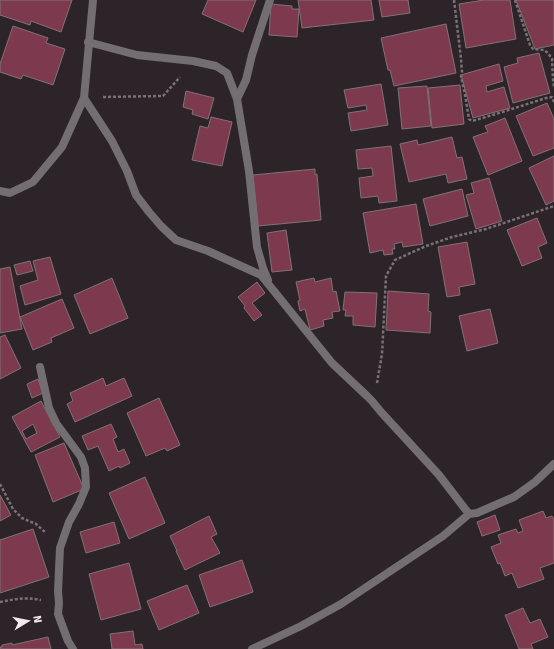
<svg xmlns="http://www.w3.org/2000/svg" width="554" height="649" viewBox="0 0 554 649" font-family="'Fira Sans',sans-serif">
	<rect width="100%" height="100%" fill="#2d242a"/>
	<path fill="#7d3a4e" stroke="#807275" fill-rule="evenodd" d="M0,0h72l-11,32 -30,-11 -1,4 -30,-10z
		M208,0h48l-13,32 -41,-18z
		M298,0h73l3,20 -72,8z
		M379,0h29l2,13 -28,4z
		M484,0h26l6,39 -50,9 -7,-44z
		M516,0h38v45l-19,4z
		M271,4l21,2v3h7l-2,28 -28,-2z
		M446,24l10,49 -62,13 -4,-16h-2l-7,-32z
		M13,26l35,12 -2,5 19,6 -12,36 -30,-10 -2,4 -21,-7v-8z
		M539,53l11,40 -37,10 -9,-36 14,-4 -1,-5z
		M499,64l4,17 -17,5 1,6 17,-5 6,21 -37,10 -12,-43z
		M381,84l7,41 -37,6 -3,-18 19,-3 -1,-5 -18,3 -4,-18z
		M460,85l4,39 -32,4 -4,-40z
		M427,86l4,40 -29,3 -4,-41z
		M186,91l28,7 -6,21 -16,-5 1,-4 -10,-3z
		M547,103l7,16v29l-21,8 -17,-40z
		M211,117l21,5 -10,44 -30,-6 8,-34 8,2z
		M505,118l17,43 -34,14 -15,-38 15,-5 -3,-6z
		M452,137l5,21 5,-1 5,22 -19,4 -2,-9 -37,8 -9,-38 17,-4 1,5z
		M391,146l6,55 -18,2 -1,-7 -17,2 -2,-20 14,-2 -1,-8 -14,1 -2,-19z
		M554,156v45l-8,4 -17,-37z
		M315,169v6l2,-1 4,46 -63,6 -5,-51z
		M489,178l13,43 -26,8 -10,-34 8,-2 -3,-10z
		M462,189l6,27 -38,10 -7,-27z
		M416,204l7,40 -20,3 -1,-5 -8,2 1,5h-3l1,5 -9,1 -1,-5 -13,3 -7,-40z
		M537,218l10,25 -9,4 4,11 -20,8 -15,-36z
		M286,230l6,40 -20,2 -5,-39z
		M467,242l8,42 -16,3 1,8 -13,2 -9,-50z
		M50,257l11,37 -36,11 -5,-19 18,-6 -5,-19z
		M30,261l3,10 -16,4 -3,-10z
		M10,267l12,62 -22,4v-64z
		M112,278l16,40 -38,16 -16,-39z
		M314,278l1,4 16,-4 2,14 3,-1 4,20 -8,1 1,6 -10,2 1,6 -14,4 -5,-21 -5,2 -2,-10 2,-1 -4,-18z
		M257,282l8,11 -13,10 10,12 -8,6 -10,-13 1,-2 -7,-9z
		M388,291l41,3 -1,17 3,1 -1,21 -44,-3z
		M345,292l32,1 -2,34 -22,-2v-9h-8l1,-6h-3z
		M62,299l12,29 -23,10 1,4 -19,8 -13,-33z
		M490,309l8,34 -31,8 -8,-35z
		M5,335l16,33 -21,11v-42z
		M103,378l3,8 18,-8 8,18 -57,26 -8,-18 6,-3 -3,-8z
		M38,379l5,14 -11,5 -5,-14z
		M159,398l21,47 -13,6 -2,-3 -19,8 -19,-43z
		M41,401l19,36 -29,15 -19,-35zM33,424l4,9 -11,6 -4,-8z
		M111,424l6,13 -4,2 5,13 6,-3 6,14 -10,5 -1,-2 -10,5 -11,-25 -10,4 -6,-14z
		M64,443l20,46 -31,13 -18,-47z
		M145,477l20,46 -36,16 -20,-46z
		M0,495l11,20 -11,6z
		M543,511l3,7 6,-2 2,4v43l-14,5 4,11 -26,9 -6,-15 -7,3 -5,-13 -2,1 -7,-17 10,-4 -3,-8 18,-6 2,4 5,-2 -4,-11z
		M495,515l5,15 -18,6 -5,-14z
		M209,516l8,18 -6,3 9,16 -35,17 -9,-19h1l-7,-15z
		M114,522l6,21 -34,10 -6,-21z
		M33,529l16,48 -49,16v-53z
		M242,560l11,32 -43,15 -11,-32z
		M129,563l12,46 -40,11 -12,-46z
		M187,585l12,28 -40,17 -12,-29z
		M523,608l7,15 10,-4 8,18 -17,7 2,5h-14l-14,-34h1z
		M133,631l2,14 7,-1 1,5h-31l-2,-15z
		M48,637l3,12h-51v-2h2v-2l10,-2v2z"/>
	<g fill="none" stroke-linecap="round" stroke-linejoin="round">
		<path stroke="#797176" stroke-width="2.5" stroke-dasharray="3 2" stroke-linecap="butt" d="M454,0l7,59 1,13 -1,4 4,19 4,24 3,2c25,-7 49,-15 74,-23l6,-1 2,5
			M515,0l15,45 3,4 11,1 4,3 4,6 1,20 1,8
			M103,97l60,-1 17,-19
			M377,383l5,-29 4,-78 9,-16 31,-14 26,-9 34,-8 68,-23
			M0,484l13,25 9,9 14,6 10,9
			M0,602c14,-3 27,-5 41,-2"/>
		<path stroke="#726e72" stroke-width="8" d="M88,42l49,13 56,6 23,5 11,7 10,26 12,72 8,76 6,21 5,12
			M84,98l28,43 15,30 9,24 13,17 12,14 15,14 32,11 53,24 71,88 35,33 5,5 9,11 58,63 30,39
			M237,99l9,-19 6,-25 18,-55
			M0,191l10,2 23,-11 29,-35 22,-49 9,-98
			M40,367l9,41 7,15 25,34 4,11 1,19 -7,17 -10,18 -9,26 -2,43 1,12 -1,11 10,27 5,8
			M252,649l49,-23 40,-22 102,-68 26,-22 8,-1 37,-16 21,-15 19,-18"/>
	</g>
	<g transform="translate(28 621) rotate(80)" stroke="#2d242a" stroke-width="3" paint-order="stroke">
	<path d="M0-3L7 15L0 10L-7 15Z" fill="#f1eaee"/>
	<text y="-6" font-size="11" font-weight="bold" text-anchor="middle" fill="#f1eaee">N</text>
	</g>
</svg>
